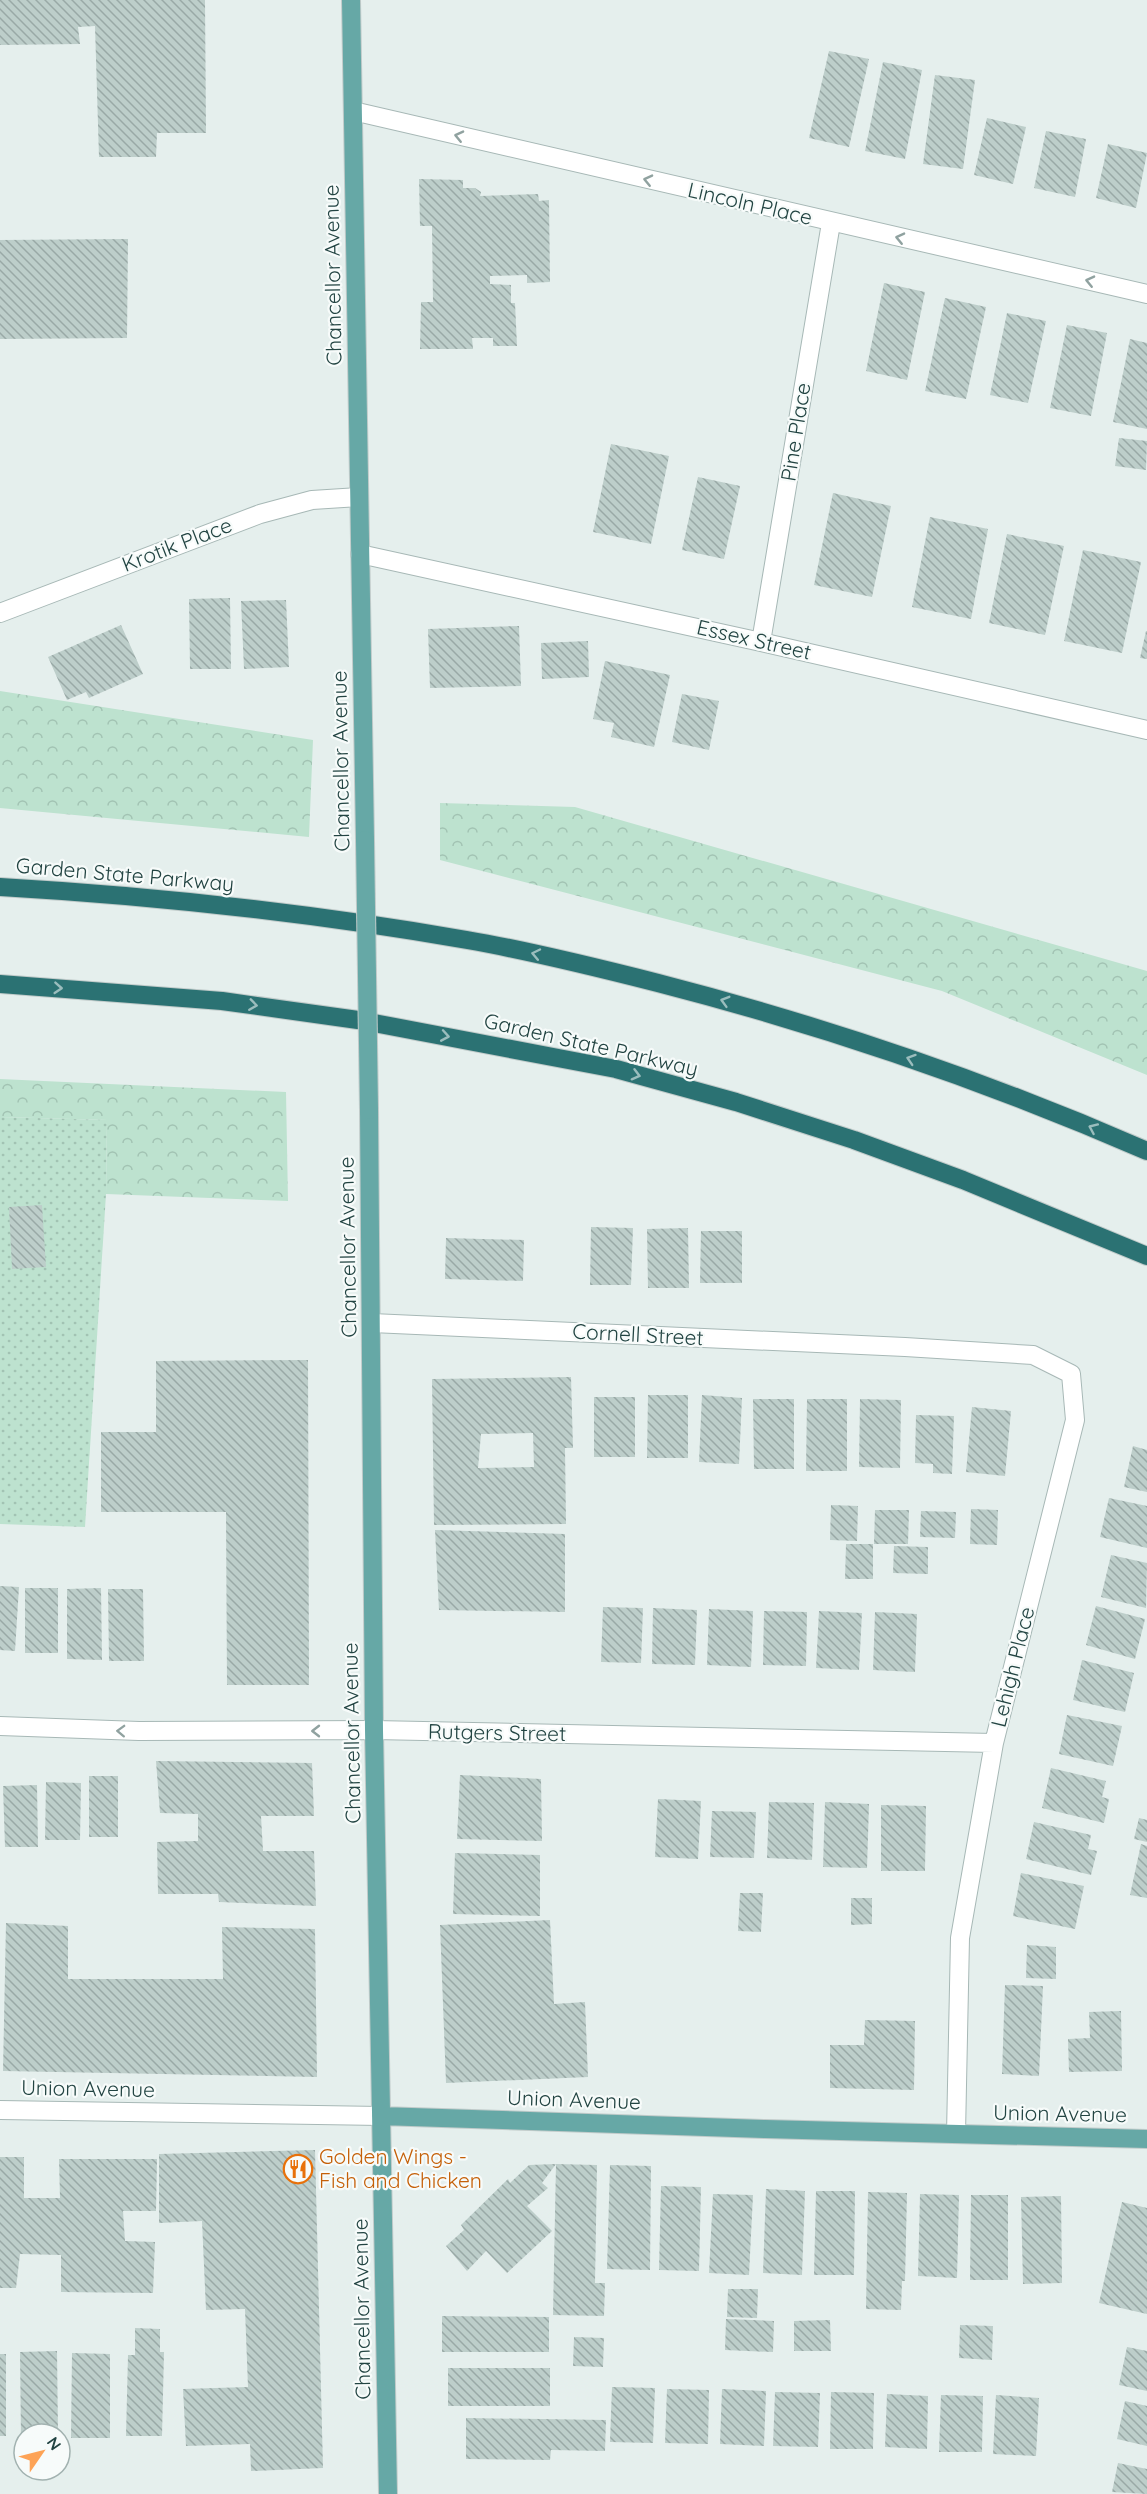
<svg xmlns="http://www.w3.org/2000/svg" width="1147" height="2494" viewBox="0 0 1147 2494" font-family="Quicksand,sans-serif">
	<defs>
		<pattern id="forest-crowns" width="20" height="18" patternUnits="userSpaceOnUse" patternTransform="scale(1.5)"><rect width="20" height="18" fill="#bde2cf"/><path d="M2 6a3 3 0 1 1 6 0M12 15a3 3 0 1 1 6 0" fill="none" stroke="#a2c3b3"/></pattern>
		<pattern id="park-dots" width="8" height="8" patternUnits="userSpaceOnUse" patternTransform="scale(1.5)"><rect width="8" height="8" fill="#bde2cf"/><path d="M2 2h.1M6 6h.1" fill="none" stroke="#a2c3b3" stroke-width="1.8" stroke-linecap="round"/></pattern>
		<pattern id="building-back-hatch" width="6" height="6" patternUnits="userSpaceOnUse" patternTransform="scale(1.5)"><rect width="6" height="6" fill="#bdceca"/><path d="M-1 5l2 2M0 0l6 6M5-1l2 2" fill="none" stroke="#99a9a6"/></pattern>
	</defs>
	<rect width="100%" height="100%" fill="#e5efed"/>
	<path fill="url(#forest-crowns)" d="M0,691l313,49 -4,97 -309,-29z
		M440,803l135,4 572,164v104l-205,-84 -502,-131z
		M0,1079l286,13 2,109 -182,-7 1,-74 -107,-3z"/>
	<path fill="url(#park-dots)" d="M0,1117l107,3 -1,74 -21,333 -85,-3z"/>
	<path fill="url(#building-back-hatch)" fill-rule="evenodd" d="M0,0h205l1,133h-49l-1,24h-57l-4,-131 -17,1 2,17 -80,1z
		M829,51l40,8 -20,88 -40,-9z
		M883,62l39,8 -17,89 -40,-8z
		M935,75l40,5 -12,89 -40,-5z
		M987,118l39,9 -13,57 -39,-9z
		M1046,131l40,8 -11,58 -41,-9z
		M1108,144l39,9 -11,55 -40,-10z
		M419,179l44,1v8h12l6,4 -1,4 58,-2 1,7 10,-1 1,82 -23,1v-8l-37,1v8l21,1v18h4l2,43h-24v-8h-21l1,11h-53l1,-47h12l-1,-76h-12z
		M128,239l-1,99 -127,1v-99z
		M884,283l41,9 -18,88 -41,-9z
		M945,298l41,9 -20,92 -41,-8z
		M1007,313l39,8 -18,82 -38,-8z
		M1067,325l40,8 -16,83 -41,-8z
		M1130,339l17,4v86l-34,-7z
		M1119,438l28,3 -1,29 -31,-4z
		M611,444l58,12 -18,88 -58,-12z
		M698,477l42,9 -16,73 -42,-9z
		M833,493l58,13 -19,91 -58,-12z
		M930,517l58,12 -17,90 -59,-12z
		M1007,534l57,12 -19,89 -56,-12z
		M1083,550l58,12 -19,91 -58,-12z
		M230,598l1,71h-41l-1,-70z
		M286,600l3,67 -45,2 -3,-68z
		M121,625l22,49 -54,24 -3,-6 -19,8 -19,-43z
		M519,626l2,60 -91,2 -2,-59z
		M1146,631h1v28l-7,-1z
		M588,641l1,36 -47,2 -1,-36z
		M605,661l65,14 -16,72 -43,-10 3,-14 -21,-4z
		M682,694l37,7 -10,49 -37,-8z
		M42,1205l4,62 -34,2 -3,-62z
		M591,1227l42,1 -2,57h-41z
		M688,1228l1,60h-41l-1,-59z
		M701,1231h41v52h-42z
		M446,1238l78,2 -1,41 -78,-2z
		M308,1360l1,325h-82l-1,-173h-125v-80h55v-71z
		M571,1377l2,71h-8l1,76 -132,1 -2,-146zM533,1433l1,34 -56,1 3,-34z
		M648,1395h40v63h-41z
		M702,1395l40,3 -3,66 -40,-2z
		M594,1397h41v60h-41z
		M753,1399h41v70h-40z
		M807,1399h40v72h-41z
		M860,1399l41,1 -1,68 -41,-1z
		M972,1407l39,4 -6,65 -39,-4z
		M916,1415l38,1 -2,58 -19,-1v-9l-18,-1z
		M1133,1446l14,4v42l-23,-5z
		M1109,1498l38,8v42l-47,-11z
		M831,1505l27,1 -1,35 -27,-1z
		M971,1509l27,1 -1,35 -27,-1z
		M875,1510h34l-1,34h-34z
		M921,1511l35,1 -1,26 -35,-1z
		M435,1530l130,4v78l-126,-2z
		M846,1544h27v35h-28z
		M894,1546l34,1v27l-35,-1z
		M1111,1555l36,8 -1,45 -45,-11z
		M0,1586l19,1 -4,64 -15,-1z
		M25,1588h33v65h-33z
		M101,1588l1,72 -35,-1v-70z
		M108,1589h35l1,72h-35z
		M1096,1606l49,13 -10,40 -49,-14z
		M603,1607l40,1 -2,55 -40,-1z
		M653,1608l44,2 -2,55 -43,-1z
		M709,1609l44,2 -2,56 -44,-2z
		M764,1611l43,1 -1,54 -43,-1z
		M819,1611l43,2 -3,57 -43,-2z
		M875,1612l42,2 -2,58 -42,-2z
		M1082,1660l52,13 -9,39 -52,-12z
		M1067,1715l55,11 -9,40 -54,-12z
		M156,1761l156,2 2,53h-53l2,35h51l2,55 -97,-4 -1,-8h-60l-1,-52 41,-1v-27l-38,-1z
		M1051,1768l55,13 -4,16 7,2 -5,24 -62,-15z
		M460,1775l81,4 1,62 -85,-2z
		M89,1776h29v61h-29z
		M46,1782l35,1 -1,57h-35z
		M37,1785l1,62h-33l-2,-61z
		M658,1799l43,2 -3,58 -43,-2z
		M769,1802l45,1 -2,57 -45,-2z
		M825,1802l44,2 -2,64 -44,-1z
		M881,1805l45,1 -1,65h-44z
		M712,1811l44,1 -2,46 -44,-1z
		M1139,1818l8,2v22l-13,-3z
		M1034,1822l57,13 -3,14 9,2 -6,24 -65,-16z
		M1141,1844l6,2v52l-17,-3z
		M455,1853l85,2v61l-87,-2z
		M1021,1873l63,13 -9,43 -62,-13z
		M740,1893h23l-2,39 -23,-1z
		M851,1898h21v26l-21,1z
		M550,1920l4,84 31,-2 3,75 -142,6 -6,-158z
		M6,1923l62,3v53h155l-1,-52 93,2 2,148 -314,-6z
		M1027,1945l29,2v32l-30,-1z
		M1005,1985l38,1 -4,90 -37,-2z
		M1121,2011l1,60 -53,1 -1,-33 22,-1 -1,-26z
		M865,2020l50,1 -1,69 -84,-2v-43h34z
		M315,2150l8,318 -72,3 -1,-27 -64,2 -3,-57 65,-2 -3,-78 -39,1 -4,-89 -43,2v-69z
		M0,2157h24v41h36l-1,-39h98l-1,52h-33l2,30 30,1 -2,51 -92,-1v-37l-41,-1 -4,34h-16z
		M556,2164l41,1 -2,118h10l-1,33 -51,-1 3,-151 -14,19 6,5 -21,18 25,25 -45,42 -21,-22 -19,20 -21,-25 18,-16 -3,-5 47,-46 2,4 19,-18z
		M610,2165l41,1 -1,104 -43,-1z
		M661,2186l40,1 -2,84 -40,-1z
		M766,2189l39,2 -3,84 -39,-2z
		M816,2191h39l-1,84h-40z
		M868,2192l39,1 -2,88h-3l-1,29 -35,-1z
		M713,2194l40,1 -4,80 -40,-2z
		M920,2194l39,1 -2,83 -39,-2z
		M971,2195h37v85h-38z
		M1061,2196l1,87 -39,1 -2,-87z
		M1122,2202l25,6v106l-48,-11z
		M728,2289h30l-1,29 -30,-1z
		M442,2316l107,1v35h-107z
		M726,2319l48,2 -1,31 -48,-2z
		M830,2320l1,31h-37v-30z
		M960,2325l33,1 -1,34 -33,-2z
		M135,2328l25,1v23h4l-2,84h-36l2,-81h7z
		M574,2337l30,1 -1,29 -30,-1z
		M1127,2347l20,4v40l-28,-6z
		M57,2351l1,83h-34v5h-3l-1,-87z
		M72,2353l38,1v84h-39z
		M0,2354h6v82h-6z
		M448,2368h102v38h-102z
		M612,2387l43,1 -2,55 -43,-1z
		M667,2389l42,1 -1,54 -43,-1z
		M722,2389l44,2 -2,55 -44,-2z
		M775,2392l45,1 -2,54 -45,-1z
		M831,2392l43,1 -1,56h-43z
		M887,2394l41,2 -1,53 -42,-2z
		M941,2395l42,1 -1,56h-43z
		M996,2395l43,3 -3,58 -43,-2z
		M1125,2401l22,5v40l-30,-7z
		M466,2418l140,2 -1,31 -54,-1 -1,10 -84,-1z
		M1118,2463l29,6v25l-35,-2z"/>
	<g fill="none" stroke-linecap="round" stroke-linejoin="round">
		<g stroke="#a7b8b6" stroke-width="20">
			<path id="minor" d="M353,111l794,183
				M360,554l401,88 386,88
				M0,613l260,-99 52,-14 47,-3
				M761,642l70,-419
				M372,1323l533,24 128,8 38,19 4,46 -81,323 -34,195 -4,196
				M0,1726l139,5 235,-1 620,13
				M0,2110l381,6"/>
		</g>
		<g stroke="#c1cbca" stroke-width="20">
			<path id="major" d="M351,0l14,840
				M369,1110l5,620 14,764
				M381,2116l384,13 382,10"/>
		</g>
		<g stroke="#c1cbca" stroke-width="20">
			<path id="highway" d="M0,887c157,9 312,26 467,53 64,11 128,27 191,43 167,43 331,99 489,168
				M0,984l222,17 136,19 258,49 120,33 118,38 109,40 184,76"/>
		</g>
		<use href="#minor" stroke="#fff" stroke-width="18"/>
		<use href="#major" stroke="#66a8a6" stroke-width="18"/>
		<use href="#highway" stroke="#2b7273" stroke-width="18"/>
		<g stroke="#c1cbca" stroke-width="20" stroke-linecap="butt">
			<path id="major-bridge" d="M365,840l4,270"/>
		</g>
		<use href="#major-bridge" stroke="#66a8a6" stroke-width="18"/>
	</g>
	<defs><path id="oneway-chevron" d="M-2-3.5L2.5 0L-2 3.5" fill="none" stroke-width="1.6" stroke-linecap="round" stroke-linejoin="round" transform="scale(1.5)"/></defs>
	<g stroke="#90a2a0">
		<use href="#oneway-chevron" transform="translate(459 136) rotate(-167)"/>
		<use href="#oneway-chevron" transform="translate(648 180) rotate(-167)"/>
		<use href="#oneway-chevron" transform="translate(900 238) rotate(-167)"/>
		<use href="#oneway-chevron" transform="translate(1090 281) rotate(-167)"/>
		<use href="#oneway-chevron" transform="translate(121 1731) rotate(-178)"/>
		<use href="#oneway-chevron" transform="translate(316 1731) rotate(180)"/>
	</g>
	<g stroke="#9bbdbd">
		<use href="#oneway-chevron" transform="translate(536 954) rotate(-168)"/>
		<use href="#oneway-chevron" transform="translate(58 988) rotate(4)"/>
		<use href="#oneway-chevron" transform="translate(725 1001) rotate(-164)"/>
		<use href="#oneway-chevron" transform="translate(253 1005) rotate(8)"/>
		<use href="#oneway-chevron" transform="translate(445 1036) rotate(10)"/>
		<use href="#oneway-chevron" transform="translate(911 1059) rotate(-162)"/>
		<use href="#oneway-chevron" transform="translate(636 1075) rotate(15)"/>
		<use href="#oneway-chevron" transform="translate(1093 1128) rotate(-156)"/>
	</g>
	<defs>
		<g id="restaurant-ring" transform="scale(1.5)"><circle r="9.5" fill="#f7fbfa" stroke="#e8710a" stroke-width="1.5"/><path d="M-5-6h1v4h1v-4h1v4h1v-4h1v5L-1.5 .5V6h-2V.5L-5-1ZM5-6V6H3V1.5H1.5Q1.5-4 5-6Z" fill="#e8710a"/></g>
	</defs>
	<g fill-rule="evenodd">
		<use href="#restaurant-ring" x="298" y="2169"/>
	</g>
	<g text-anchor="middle" stroke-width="4.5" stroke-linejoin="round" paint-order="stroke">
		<g font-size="21" fill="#224442" stroke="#f7fbfa">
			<text transform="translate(750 204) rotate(13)" y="7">Lincoln Place</text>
			<text transform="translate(333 275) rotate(-91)" y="7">Chancellor Avenue</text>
			<text transform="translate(796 432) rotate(-81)" y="7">Pine Place</text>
			<text transform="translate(177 545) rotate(-21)" y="7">Krotik Place</text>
			<text transform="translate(754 640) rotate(13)" y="7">Essex Street</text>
			<text transform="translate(341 761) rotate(-91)" y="7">Chancellor Avenue</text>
			<text transform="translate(125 875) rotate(5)" y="7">Garden State Parkway</text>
			<text transform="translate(591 1045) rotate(13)" y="7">Garden State Parkway</text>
			<text transform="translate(348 1247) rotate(-91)" y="7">Chancellor Avenue</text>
			<text transform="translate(638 1335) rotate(3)" y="7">Cornell Street</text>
			<text transform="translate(1013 1667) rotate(-76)" y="7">Lehigh Place</text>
			<text transform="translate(352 1733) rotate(-91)" y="7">Chancellor Avenue</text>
			<text transform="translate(497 1733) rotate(1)" y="7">Rutgers Street</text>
			<text transform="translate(88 2089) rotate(1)" y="7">Union Avenue</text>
			<text transform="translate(574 2100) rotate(2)" y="7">Union Avenue</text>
			<text transform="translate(1060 2114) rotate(1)" y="7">Union Avenue</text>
			<text transform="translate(362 2309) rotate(-91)" y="7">Chancellor Avenue</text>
		</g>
		<g font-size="21" fill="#c56008" stroke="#f7fbfa" text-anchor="start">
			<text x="319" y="2164">Golden Wings -<tspan x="319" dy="24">Fish and Chicken</tspan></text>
		</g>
	</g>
	<g transform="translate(42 2452) rotate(55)"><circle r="28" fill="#f7fbfa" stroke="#a2b2b0" stroke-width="1.5"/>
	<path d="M0-4.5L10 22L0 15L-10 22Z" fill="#fda356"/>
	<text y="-9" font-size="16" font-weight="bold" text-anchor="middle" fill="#224442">N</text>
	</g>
</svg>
